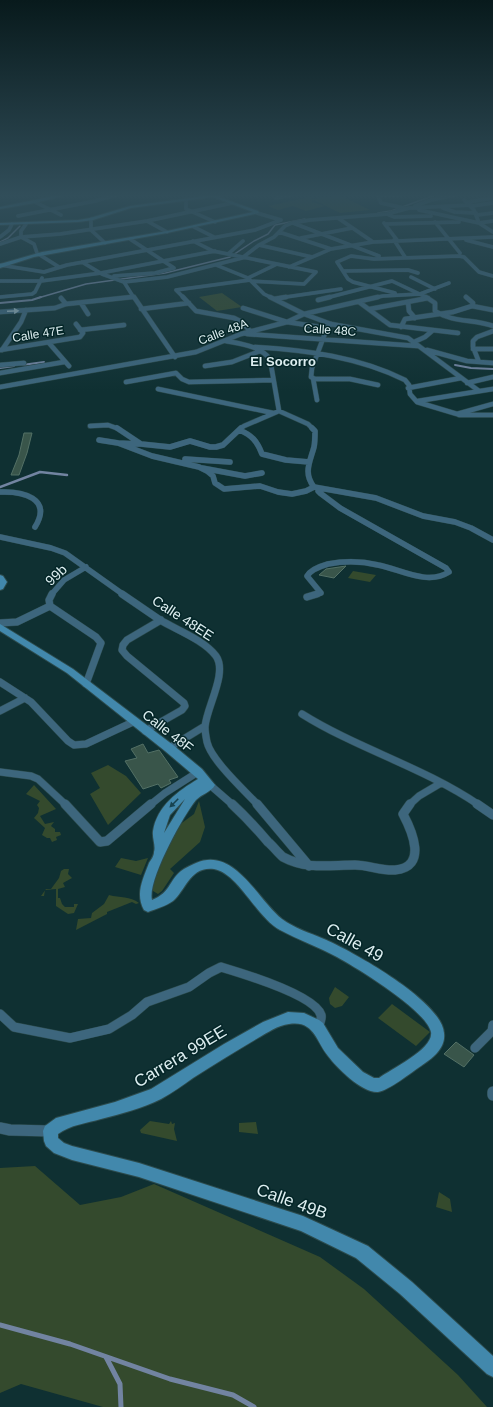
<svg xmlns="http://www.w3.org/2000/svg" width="493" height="1407" viewBox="0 0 493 1407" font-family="Arial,sans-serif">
	<rect width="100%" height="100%" fill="#0f3032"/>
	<path fill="#344a2d" d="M339,195l31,15 -30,3 -28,-14v3l13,4 -19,5 -13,-5 -15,4 -10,-4 47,-10 -3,3z
		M222,293l20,14 -25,4 -18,-14z
		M353,571l23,4 -6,7 -22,-4z
		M108,765l18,11 15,17 -33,32 -18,-31 10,-6 -9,-15z
		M34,785l22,24 -16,7 5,8 9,-2 -3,4 4,3v3h5l1,3 -5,2 1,3 -5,2 -2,-4h-3l-5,-3 3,-7 -11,-10 4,-5 1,-5 -2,-3 3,-4 -14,-7z
		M199,801l6,26 -5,15 -30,27 4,4 -12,18 -4,3 -5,-3 -1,-6 23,-57 19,-14z
		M121,858l15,3 12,-3 -7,17 -26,-8z
		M64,869h5l-1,5 4,4 -9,5 2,4 -7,2v9h2l2,6 3,3h9v-3h4l-4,9 -6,1 -12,-8v-17l-11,1 -1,6h-3l5,-7h5l8,-11 2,-7z
		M109,895c11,3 21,1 30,8l-3,1 -4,-2 -25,10v2l-31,16 2,-11 13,-1 1,-5 12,-9z
		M335,987l14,10 -7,9 -7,2 -5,-4 -1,-6z
		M392,1004l38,28 -14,14 -38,-28z
		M150,1121l19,3 2,-3 1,3 3,-1 -1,6 3,12 -36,-8 -1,-3z
		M256,1122l2,12 -19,-2v-9z
		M35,1166l45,39 41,-8 33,-13 166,73 44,32 94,86 29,32h-384l-82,-23 -21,9v-225z
		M439,1192l11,7 2,13 -16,-5z"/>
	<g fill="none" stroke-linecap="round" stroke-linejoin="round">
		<path stroke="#7284a1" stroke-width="1.5" d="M378,213l13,-2 47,-17
			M0,242l8,-4 12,-12
			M38,298l48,-14 79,-11 65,-16 24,-16 14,-7 7,-9 30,-6"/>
		<path stroke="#7284a1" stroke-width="2" d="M0,303l32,-3 9,-3
			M22,365l22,-3
			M455,365l16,3 22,1
			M0,368l14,-2"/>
		<path stroke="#7284a1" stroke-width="2.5" d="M0,487l40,-15 27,3"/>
		<path stroke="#7284a1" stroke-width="5" d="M0,1325l70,19 100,35 63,16 21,12
			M106,1357l14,27 1,23"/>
	</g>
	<path fill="#39554a" stroke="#537065" d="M24,433h8l-5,20 -8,22h-8l8,-20z
		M346,566l-12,12 -15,-3 7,-6z
		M143,744l5,9 11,-3 19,27 -9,3 2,3 -10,5 -3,-4 -15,5 -18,-28 12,-3 -6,-9z
		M456,1042l18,13 -10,12 -20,-13z"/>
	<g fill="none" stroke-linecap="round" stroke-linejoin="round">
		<g stroke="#2c4b4d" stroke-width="4">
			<path id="street-far5" d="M377,194l4,9 23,5
				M377,195h24
				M276,198l18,-4
				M464,200l10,10 5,13 14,9
				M186,201v8l29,13
				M35,202l26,13
				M468,202l25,-4
				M415,206l16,-6 29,-6
				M472,206l21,-3
				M443,208l12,4 21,1
				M419,210l60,13 14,-2
				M257,213l24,7
				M389,215l5,2 37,-1
				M477,215l16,-2
				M18,216l77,-15 24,-7
				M338,218l35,24
				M91,219v11l14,13
				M147,221l20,11
				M435,222l25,31
				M293,223l86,33
				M384,223l13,17
				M26,224l-5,7v6l13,7 3,9
				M385,224l74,-2
				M194,227l20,10
				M279,232l52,17
				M0,237l9,-7 3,-6
				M301,238l51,-10
				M394,240l11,17
				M466,240l27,7
				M193,241l20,10 103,21
				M0,244l21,-7 39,-3 87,-13 85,-18
				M259,245l53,12
				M228,254l15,-13
				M40,255l19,12
				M82,262l20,12 22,8 10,16
				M0,265l44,7
				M216,265l32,13 16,16 8,4
				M289,267l42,-18 42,-7 120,-5
				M343,271l65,-1 10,3
				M44,272l23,-7 188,-35 26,-10
				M114,276l41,-3 19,-5 -44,-29
				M411,277l24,12
				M248,278l27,-13
				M0,281h41l60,-8 114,-22
				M251,281l53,3 12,-12
				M124,282l43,-5 75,-19 17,-13 15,-8 11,-11 7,-3 18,-3 77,-6 22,-6 62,-3
				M176,290l8,8
				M176,290l74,-10
				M395,293l-42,-11 -5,-3 -11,-17 14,-6 23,3 85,-3 5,1 15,15 14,4
				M0,297l32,-3 3,-2 7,-14
				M466,297l1,1
				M122,298l12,-1
				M279,298l62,-9
				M326,298l66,-17 36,17
				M373,298l10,-2 37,-2 29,-11"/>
		</g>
		<g stroke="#2c4b4d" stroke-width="5.5">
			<path id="street-far4" d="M134,297l41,60
				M183,297l13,14 38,7 8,4 8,9
				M270,297l34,17 27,10 77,14 71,53
				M426,297l9,6v8c18,12 39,8 58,15
				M61,298l5,6
				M274,299l12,-2
				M318,300l12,-3
				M359,302l31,23 68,8
				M408,302l1,9 6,7
				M81,303l7,11
				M472,306l21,4
				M243,308l44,14 40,6
				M141,309l48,-6
				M370,309l58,-11
				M0,312l55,-4 11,-4 66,-7
				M331,324l-4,4 -15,40 -1,9 4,2h35l28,6
				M401,327l4,-8 48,-7 19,-6 1,-3 -7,-6
				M80,330l44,-5
				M247,334l171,12
				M226,341c15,3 34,5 44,18l9,52 -35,15 -4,3
				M414,342l11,-5 7,-6
				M49,343l20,23
				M255,347c51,3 104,10 150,33l4,5 1,9 7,8 40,12 36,-10
				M473,349h20
				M0,350l80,-13 3,-4 -7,-9
				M2,350l19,-28 5,-12
				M427,350l40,11 26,2
				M479,362l-6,-15v-6l4,-4 16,-6
				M0,365l24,-2
				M205,366l27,-4 28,-11
				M0,373l64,-11
				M313,378l4,22
				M126,382l50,-9 6,6 7,3 84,-2
				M467,383l26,-6
				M0,387l196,-35 45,-18 46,-12 17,-8 74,-17
				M408,388l53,-10
				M158,389l115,24
				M418,401l75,-12
				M279,411l29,13 5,5
				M459,415h34
				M90,426l18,-1 11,4"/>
		</g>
		<g stroke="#2c4b4d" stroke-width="6">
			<path id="street-far3" d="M117,428l24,16 29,3 20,-6 20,6h6l7,-2 18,-17
				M312,428l3,3c0,5 0,11 -1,16 -4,15 -11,26 0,40l62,11 47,18 32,6 16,6 22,12
				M239,430c13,5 18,11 23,24l24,6 23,2
				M99,440l19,3
				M139,444l-21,-1 34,13 47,11 8,4 6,5 2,7 9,6 36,-3 18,6 14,2 14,-3 8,-4
				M185,459l45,3
				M202,468l43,8 17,-3
				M0,492c22,-1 53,6 35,35
				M0,537l51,11 14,5 59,42
				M51,595l13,-15 22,-13
				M313,595l8,-2 -14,-17c4,-7 14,-10 21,-12 16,-3 33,-3 50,1 22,4 49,21 71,7l-3,-4 -106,-60 -20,-15 -2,-2 1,-3"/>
		</g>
		<g stroke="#2c4b4d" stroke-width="8">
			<path id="street-far2" d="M122,594c13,9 25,17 38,26 17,10 44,20 56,36 12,17 -10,52 -11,71 0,4 1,10 2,15 4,18 38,49 51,63
				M307,597l10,-3
				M50,606l46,31 5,6 -15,41
				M50,606l-1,-6 3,-6
				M0,623l17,-1 33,-16
				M0,682l31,20 37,39 6,4 12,-1 47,-22
				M0,711l25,-13
				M302,714c56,35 121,53 177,91
				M145,731l37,-21 3,-4 -1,-3 -57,-47 -5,-6 1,-5 4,-5 34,-20
				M169,748l36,-22
				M0,772l31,4 7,3 28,26
				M210,785l23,20
				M150,805l15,-12 33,-21
				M409,805l10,-9 22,-13"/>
		</g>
		<g stroke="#2c4b4d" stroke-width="10">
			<path id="street-far1" d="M65,804l35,38 7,-1 44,-37
				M232,804c13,12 25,25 36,38 5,4 10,11 15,15 24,13 47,8 72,8 13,0 27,6 40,5 33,-3 17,-39 8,-56l7,-10
				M257,804l52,62
				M477,804l16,11
				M0,1014l14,13 56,11 39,-9 23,-14 15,-13 42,-15 20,-14 12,-6c20,6 94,28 100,48 1,4 -1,8 -3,12
				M475,1048l17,-17 1,-6"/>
		</g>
		<g stroke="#2c4b4d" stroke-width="12">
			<path id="street" d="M493,1092v3
				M0,1128l10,2 40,1"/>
		</g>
		<g stroke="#2c4b4d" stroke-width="2">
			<path id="secondary" d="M63,194h8l-36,9 -35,6v-2z
				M219,194h13l-13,3 39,14 1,2 -92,20 -133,24 -34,11v-4l42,-12 125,-21 86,-19 -40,-15 -82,11 -38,12 -15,2 -78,3v-2l78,-3 12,-2 40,-12z
				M0,575l3,1 4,6 -4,7 -3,1z
				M0,624l73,45 100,76 29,24 13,16c-4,7 -13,9 -19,15 -13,16 -49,81 -44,100 19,-8 16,-18 29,-29 4,-3 10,-6 15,-8 38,-17 62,37 86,56 12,9 28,14 42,20 28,12 118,62 120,94 2,15 -11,25 -23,33 -9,6 -33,25 -43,26 -16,1 -41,-24 -50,-36 -12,-15 -14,-36 -39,-32 -11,1 -22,9 -31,14 -22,13 -43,26 -65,40 -10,7 -21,15 -32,21 -18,9 -40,15 -60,20 -14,4 -31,6 -43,15v4l6,5 8,3 67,17 164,53 65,30 44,36 81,74v21l-6,-3 -87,-80 -44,-36 -55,-27 -162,-54 -67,-17 -18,-7 -8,-7 -2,-5 -1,-10 2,-5 11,-8 59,-16 36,-13 73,-45 39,-22 25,-10 16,1 15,7 4,3 15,25 25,24 11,6h5c12,-9 55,-29 52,-46 -5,-22 -74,-64 -94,-75 -18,-10 -39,-17 -57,-27 -23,-12 -42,-57 -66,-61 -24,-3 -28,21 -41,32 -7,5 -17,8 -25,11l-4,-2c-9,-16 -1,-31 5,-47 2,-3 5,-7 5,-11 2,-6 -2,-14 -1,-21 4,-25 25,-40 45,-52l-33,-28 -98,-78 -67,-42zM185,799l-21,34 6,-18z"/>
		</g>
		<use href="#street-far5" stroke="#3d667d" stroke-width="3.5"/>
		<use href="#street-far4" stroke="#3d667d" stroke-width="4.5"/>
		<use href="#street-far3" stroke="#3d667d" stroke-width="5.5"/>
		<use href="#street-far2" stroke="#3d667d" stroke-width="7"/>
		<use href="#street-far1" stroke="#3d667d" stroke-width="9"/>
		<use href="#street" stroke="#3d667d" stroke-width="11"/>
		<use href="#secondary" fill="#4288ac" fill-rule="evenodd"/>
	</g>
	<defs><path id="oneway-solid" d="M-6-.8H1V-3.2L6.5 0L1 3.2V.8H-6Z"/></defs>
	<use fill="#95b1bc" href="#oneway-solid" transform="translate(13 311) rotate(-3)"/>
	<use fill="#174350" href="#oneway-solid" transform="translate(174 803) rotate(135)"/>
	<linearGradient id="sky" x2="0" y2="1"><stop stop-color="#081a1c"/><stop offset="0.5" stop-color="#314e5a"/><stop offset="1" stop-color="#314e5a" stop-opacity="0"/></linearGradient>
	<rect width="493" height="391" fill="url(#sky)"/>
	<g text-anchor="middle" stroke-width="3" stroke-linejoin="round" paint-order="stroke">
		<g font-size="12" fill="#ddeef0" stroke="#042628">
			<text transform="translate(330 330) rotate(4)" y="4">Calle 48C</text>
			<text transform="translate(223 332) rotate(-21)" y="4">Calle 48A</text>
			<text transform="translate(38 334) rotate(-9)" y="4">Calle 47E</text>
		</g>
		<g font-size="13" font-weight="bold" fill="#ddeef0" stroke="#042628">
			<text x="283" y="366">El Socorro</text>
		</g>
		<g font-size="14" fill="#ddeef0" stroke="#042628">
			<text transform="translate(56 575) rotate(-43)" y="5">99b</text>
			<text transform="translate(183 618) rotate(33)" y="5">Calle 48EE</text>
			<text transform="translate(168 731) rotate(38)" y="5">Calle 48F</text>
		</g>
		<g font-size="17" fill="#ddeef0" stroke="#042628">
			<text transform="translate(355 942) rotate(29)" y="6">Calle 49</text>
			<text transform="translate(180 1056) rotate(-31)" y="6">Carrera 99EE</text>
			<text transform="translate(292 1201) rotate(20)" y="6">Calle 49B</text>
		</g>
	</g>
</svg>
